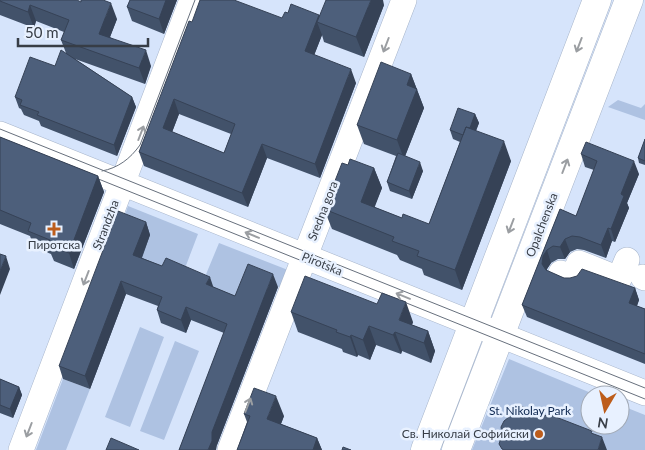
<svg xmlns="http://www.w3.org/2000/svg" width="645" height="450" viewBox="0 0 645 450" font-family="Lato,sans-serif">
	<rect width="100%" height="100%" fill="#d6e4fb"/>
	<path fill="#aec2e2" d="M618,100l23,8 4,-4v16l-37,-13z
		M128,206l70,28 -16,42 -44,-9 -16,-43z
		M219,243l69,27 -7,18 -20,-9 -21,30 -38,-25z
		M140,327l24,10 -34,90 -25,-10z
		M175,341l24,10 -35,89 -24,-9z
		M509,359l87,36h-6v30h30v-20l25,10v35h-173z
		M63,379l27,10 -24,61h-30z"/>
	<g fill="none" stroke-linecap="round" stroke-linejoin="round">
		<g stroke="#a7b5cb" stroke-width="26">
			<path id="minor" d="M0,134l645,259
				M561,273l12,4 6,-14 40,16 8,-19
				M643,277l2,1
				M21,450l171,-450
				M230,450l174,-450"/>
		</g>
		<g stroke="#a7b5cb" stroke-width="29">
			<path id="major" d="M425,450l172,-450
				M456,450l173,-450"/>
		</g>
		<use href="#minor" stroke="#fff" stroke-width="25"/>
		<use href="#major" stroke="#fff" stroke-width="28"/>
		<path stroke="#67707d" stroke-width="1" d="M0,129l645,259
			M102,171c16,-3 28,-12 38,-26l55,-145
			M86,174l559,225"/>
	</g>
	<path fill="#42526a" fill-rule="evenodd" d="M0,0l117,19 -7,18 41,29 -6,18 -70,-25 57,38 4,10 -19,49 -76,-30 -2,-5 -15,-6 -3,-6 -2,-1 -4,-11 40,-31 11,-13 -5,-13 3,-8 -28,-11 -2,7 -34,-13z
		M130,0h47l-13,34 -32,-13 -5,-14z
		M384,5l-20,52 -40,-15 -2,-7 -8,20 42,28 -36,95 -53,-20 -19,49 -104,-41 -5,-14 53,-130 90,-4 6,-5 31,2zM179,114l52,20 -7,19 -52,-21z
		M411,74l13,34 -19,48 18,15 -11,28 -22,-8 -3,-9 9,-26 -32,-12 -7,-19z
		M475,114l4,9 -3,8 35,30 -49,129 -38,-15 -2,-6 -22,-9 -3,-5 -65,-26 -8,-20 24,-44 26,3 8,20 -8,19 28,11 27,6 31,-82 -7,-3 -3,-9z
		M0,137l98,39 6,16 -30,77 -20,-8 -3,-7 -17,-7 -4,-11 -30,-12z
		M645,139v26l-6,-2 -1,-5z
		M581,154l58,20 -12,29 2,5 -14,34 -3,-1 -6,17 -22,-8 -7,-1 -7,3 -5,7h-7l-7,4 -4,6v2l17,7 71,10 4,12 -2,6 8,3v55l-118,-47 -5,-12 38,-96 16,7 18,-46 -9,-3z
		M146,222l4,13 -8,23 93,38 43,-9 -61,158 -38,5 45,-117 -33,-13 -5,13 -25,-10 -4,-13 1,-4 -32,-12 -36,95 -27,-10 -4,-13z
		M291,312l122,10 -1,3 16,6 7,20 -4,12 -29,-12 -1,3 -25,-9 -6,15 -12,-5 -1,2 -14,-5 -1,-3 -44,-17z
		M0,379l19,8 3,8 -9,23 -13,-5z
		M244,414l40,2 -3,8 36,14 5,12h-85l10,-28z"/>
	<path fill="#364256" d="M166,0h11l-13,34 -5,-15z
		M371,0h12l1,5 -20,52 -8,-20z
		M111,3l6,16 -12,31 -6,-16z
		M30,5l6,16 -2,7 -6,-16z
		M319,15l-2,7 5,13 -12,31 -5,-15z
		M146,50l5,16 -6,18 -6,-16z
		M351,69l5,14 -36,95 -5,-14z
		M411,74l13,34 -20,51 -7,-19 10,-55z
		M132,97l4,10 -19,49 -3,-11z
		M174,99l5,15 -11,29 -5,-15z
		M475,114l4,9 -9,22 -3,-9z
		M504,141l7,20 -49,129 -7,-20z
		M262,144l5,14 -19,49 -6,-14z
		M634,161l5,13 -12,29 2,5 -14,34 -4,-13 10,-35z
		M420,162l3,9 -11,28 -3,-8z
		M374,168l8,20 -13,34 -8,-20z
		M98,176l6,16 -30,77 -5,-16z
		M146,222l4,13 -12,32 -5,-12z
		M608,228l4,13 -6,17 -5,-13z
		M565,239l5,13 -5,7 -5,-12z
		M547,250l4,13 -4,6v7l-5,-12 1,-8z
		M6,256l4,13 -10,26v-24z
		M273,274l5,13 -61,158 -1,5h-8l4,-18z
		M210,277l4,12 -8,-5z
		M121,281l5,13 -36,95 -5,-13z
		M635,288l4,12 -6,16 -4,-13z
		M406,302l7,20 -6,15 -8,-17z
		M186,307l5,13 -5,13 -5,-13z
		M369,326l7,19 -6,15 -7,-20z
		M428,331l7,20 -4,12 -7,-20z
		M395,332l7,19 -1,3 -8,-19z
		M351,335l7,20 -1,2 -7,-20z
		M19,387l3,8 -9,23 -3,-9z
		M276,396l8,20 -9,23 -8,-20z
		M602,437l5,13h-9z
		M317,438l5,12h-9z"/>
	<path fill="#4d5f7b" stroke="#364256" fill-rule="evenodd" d="M0,0h77l4,2v-2h22l8,3 -12,31 47,16 -7,18 -78,-28 8,-20 -39,-15 -2,7 -28,-11z
		M130,0h36l-7,19 -32,-12z
		M200,0h34l48,18 3,-6 3,1 3,-9 28,11 -14,36 46,18 -36,95 -53,-20 -20,49 -103,-41 50,-131 3,1zM174,99l61,25 -11,29 -61,-25z
		M326,0h45l-15,37 -39,-15z
		M61,50l71,47 -18,48 -77,-30 2,-3 -19,-7 2,-5 -7,-3 15,-40 25,9z
		M381,62l30,12 -4,11 10,4 -20,51 -40,-15z
		M458,108l17,6 -5,14 -4,-1 -3,8 -13,-5z
		M466,127l38,14 -49,129 -38,-14 2,-5 -27,-10 2,-4 -70,-28 18,-46 6,2 2,-6 24,9 -13,34 41,16 1,-4 26,10z
		M0,137l98,39 -29,77 -21,-8 2,-5 -22,-9 3,-8 -31,-13z
		M645,139v22l-7,-3z
		M586,142l48,19 -13,33 3,2 -13,33 -3,-1 -7,17 -21,-8 -8,-1 -7,3 -5,8 -7,-1 -6,4 -4,6 -1,8 4,6 18,8h6l7,-2 5,-7 53,19 -6,15 16,6v45l-123,-49 38,-96 16,7 21,-55 -16,-7z
		M398,153l22,9 -11,29 -22,-9z
		M118,211l28,11 -13,33 29,11 4,-8 44,19 -4,7 29,12 13,-32 25,10 -61,158v9l-4,9h-29l48,-126 -41,-17 -5,13 -24,-10 5,-13 -41,-16 -36,95 -26,-10z
		M0,254l6,2 -6,15z
		M305,276l72,28 5,-11 24,9 -7,18 29,11 -4,12 -29,-11 -2,3 -24,-9 -6,14 -12,-5 -1,2 -14,-5 1,-2 -46,-18z
		M0,379l19,8 -9,22 -10,-4z
		M254,388l22,8 -9,23 50,19 -4,12h-76l13,-34 -6,-2z
		M518,405l29,11 1,-2 44,17 -1,2 11,4 -4,13h-94l-2,-1 -3,-5 3,-9 -1,-8 3,-6 5,-4 4,-10z
		M111,438l28,12h-33z
		M343,447l8,3h-9z"/>
	<defs><path id="oneway-shaft" d="M-6 0H5M1.5-3L5.5 0L1.5 3" fill="none" stroke-width="1.6" stroke-linecap="round" stroke-linejoin="round" transform="scale(1.25)"/></defs>
	<g stroke="#9b9ea2">
		<use href="#oneway-shaft" transform="translate(386 45) rotate(111)"/>
		<use href="#oneway-shaft" transform="translate(579 45) rotate(111)"/>
		<use href="#oneway-shaft" transform="translate(141 133) rotate(-69)"/>
		<use href="#oneway-shaft" transform="translate(565 166) rotate(-69)"/>
		<use href="#oneway-shaft" transform="translate(511 226) rotate(111)"/>
		<use href="#oneway-shaft" transform="translate(252 235) rotate(-158)"/>
		<use href="#oneway-shaft" transform="translate(86 278) rotate(111)"/>
		<use href="#oneway-shaft" transform="translate(403 296) rotate(-158)"/>
		<use href="#oneway-shaft" transform="translate(248 405) rotate(-69)"/>
		<use href="#oneway-shaft" transform="translate(29 430) rotate(111)"/>
	</g>
	<g fill="#bd5d1b" stroke="#e8f1ff" stroke-width="2">
		<path d="M51.5 221.5h5v5h5v5h-5v5h-5v-5h-5v-5h5z"/>
		<circle cx="539" cy="434" r="5"/>
	</g>
	<g text-anchor="middle" stroke-width="5" stroke-linejoin="round" paint-order="stroke">
		<g font-size="12" fill="#373d46" stroke="#e8f1ff">
			<text transform="translate(323 211) rotate(-69)" y="4">Sredna gora</text>
			<text transform="translate(106 225) rotate(-69)" y="4">Strandzha</text>
			<text transform="translate(542 225) rotate(-69)" y="4">Opalchenska</text>
			<text transform="translate(322 264) rotate(22)" y="4">Pirotska</text>
		</g>
		<g font-size="12" fill="#373d46" stroke="#e8f1ff">
			<text x="54" y="249">Пиротска</text>
			<text x="529" y="438" text-anchor="end">Св. Николай Софийски</text>
		</g>
		<g font-size="12" fill="#0e2851" stroke="#e8f1ff">
			<text x="530" y="415">St. Nikolay Park</text>
		</g>
	</g>
	<g transform="translate(605 410) rotate(189)"><circle r="24" fill="#e8f1ff" stroke="#a1a9b5"/>
	<path d="M0-4L9 19L0 12L-9 19Z" fill="#bd5d1b"/>
	<text y="-8" font-size="14" font-weight="bold" text-anchor="middle" fill="#373d46">N</text>
	</g>
	<path d="M18 38v8h130v-8" fill="none" stroke="#373d46" stroke-width="2.5"/>
	<text x="25" y="38" font-size="15" fill="#373d46" stroke="#e8f1ff" stroke-width="4" paint-order="stroke">50 m</text>
</svg>
